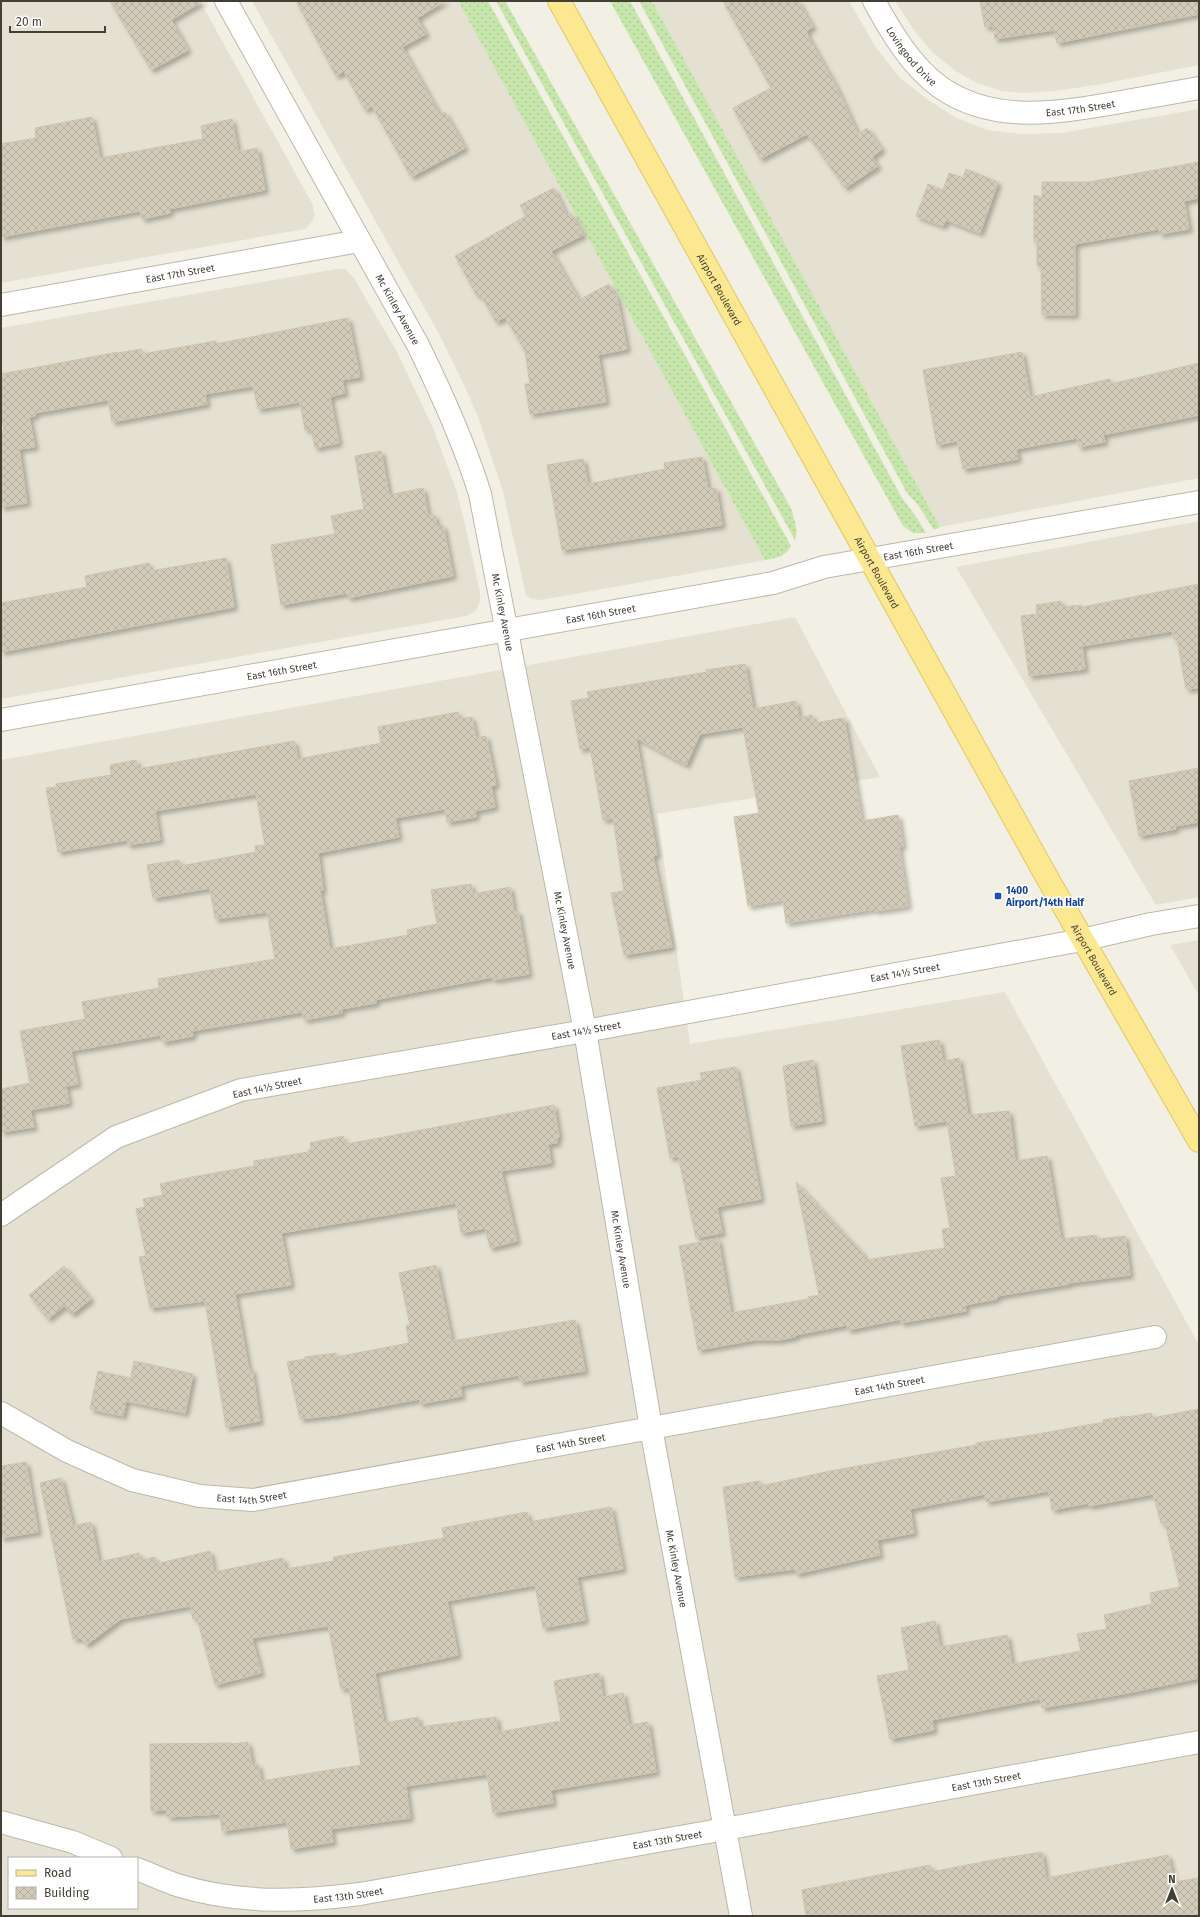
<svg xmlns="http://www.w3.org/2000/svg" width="1200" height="1917" viewBox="0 0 1200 1917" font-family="'Fira Sans',sans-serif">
	<defs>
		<pattern id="grass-dots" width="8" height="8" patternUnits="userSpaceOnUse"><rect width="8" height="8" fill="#c7e6ac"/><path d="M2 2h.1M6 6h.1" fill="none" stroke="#acc695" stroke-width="1.8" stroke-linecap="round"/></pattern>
		<pattern id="building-cross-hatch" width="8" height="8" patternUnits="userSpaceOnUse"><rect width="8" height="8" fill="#d3cbb9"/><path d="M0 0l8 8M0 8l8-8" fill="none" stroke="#b6afa0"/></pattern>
		<filter id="shadow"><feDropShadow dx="3.5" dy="3.5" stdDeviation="2" flood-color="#0004"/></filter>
	</defs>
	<rect width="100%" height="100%" fill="#f2efe4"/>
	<path fill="#e5e1d2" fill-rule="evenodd" d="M1,1h199l112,202 3,12 -4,8 -6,6 -304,54z
		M252,1h206l307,559 -224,40 -9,-1 -6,-4 -24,-107 -24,-71 -15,-34 -23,-47z
		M652,1h197l26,45 25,32 27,21 29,19 31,12 36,4 38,-1 138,-24v369l-259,49z
		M895,1h304v64l-97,19 -47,7 -31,2 -23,-2 -26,-9 -21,-12 -22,-18 -18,-22z
		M336,269h9l9,9 42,72 37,78 24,64 10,41 13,60v8l-4,10 -10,5 -465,83v-371z
		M1199,521v376l-43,8 -200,-338z
		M795,617l85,160 -223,37 33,230 315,-52 194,353v571h-1198v-1156zM9,1858h128v50h-128z
		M1199,940v56l-29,-51z"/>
	<path fill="url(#grass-dots)" d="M458,1h30l303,545c-6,11 -14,12 -26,14z
		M496,1h9l287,509 5,22 -2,8z
		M610,1h20l272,497 15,20 9,15h-13l-10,-7z
		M639,1h13l288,526 -6,3 -16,-25 -11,-12z"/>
	<path fill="url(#building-cross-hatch)" stroke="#cec4ad" filter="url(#shadow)" d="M110,1h93l-32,19 17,30 -37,20z
		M296,1h149l-28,17 9,16 -24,13 38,68 5,-3 20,36 -54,29 -39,-71 -7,4 -21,-39 -8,5z
		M723,1h75l15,26 -7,4 4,9 26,46 22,48 9,-6 15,21 -10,8 6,9 -33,22 -38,-54 -47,25 -27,-51 38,-20z
		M980,1h219v13l-142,29 -3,-13 -59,9 -2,-13 -8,1z
		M92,117l8,41 103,-19 -2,-13 31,-7 6,33 19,-4 8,42 -96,19 1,4 -28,6 -2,-8 -139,26v-93l35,-6 -1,-10z
		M1199,162v36l-15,3 5,28 -29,5 -1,-5 -84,15v71h-33l-1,-49h-4v-24h-3v-47l8,3v-16h47z
		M966,169l32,13 -18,51 -34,-13 -3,6 -27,-10 12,-32 15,6 6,-17 14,5z
		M554,188l13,28 5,-2 11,21 -32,16 28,49 30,-16 8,14 10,51 -29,6 8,47 -76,12 -5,-30h5l-5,-33 -20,-34 -9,5 -16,-28 -3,2 -22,-40 71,-40 -6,-11z
		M348,318l12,59 -18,3 3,13 -15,4 9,46 -24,5 -4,-19 -6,1 -5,-28 -42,7 -5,-23 -48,8 2,10 -95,18 -4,-22 -73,13v3l-6,1 6,30 -16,2 8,54 -26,4v-77h3l-3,-16v-40l117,-22v1l23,-4 1,5 74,-13v3z
		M1022,352l8,45 80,-18 1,5 88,-21v52l-96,20 2,7 -26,5 -2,-9 -61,11 2,10 -55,10 -6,-28 -20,4 -14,-75z
		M381,451l8,44 34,-7 5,27h7l2,12 6,-2 10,51 -105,22 -1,-5 -66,12 -10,-60 64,-11 -4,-18 33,-7 -9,-53z
		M702,457l6,32 8,-1 6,37 -160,25 -15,-85 36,-6 5,25 77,-15 -1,-6z
		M226,558l8,49 -233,45v-49l86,-16 -2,-11 64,-13 1,8z
		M1199,584v104l-13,1 -9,-50h-3l-2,-8 -90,15 3,23 -56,7 -8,-60 16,-2 -1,-9 25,-4v6l20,-2 1,2z
		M745,664l8,45 43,-8 3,17 13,-3 2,8 30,-5 18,103 36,-6 5,31 -4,1 9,59 -33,5v-2l-89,14 -3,-23 -35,6 -14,-89 25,-4 -16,-86 -43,7 -14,31 -50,-27 21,117 -4,1 19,91 -48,8 -13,-62 13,-2 -11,-73 -10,2 -13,-73 -10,2 -9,-48 18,-3 -2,-6 120,-20 -1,-2z
		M458,712l1,7 13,-2 4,21 10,-2 10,49 -5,1 4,21 -20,4 1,6 -29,5 -2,-13 -50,9 4,19 -81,16 5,37h-3l10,59 78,-14 -1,-5 30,-6 -6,-34 40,-6 2,10 37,-7 4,25 4,-1 11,63 -36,6v-3l-114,22 -3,1v3l-35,6 1,4 -38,7 -2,-8 -110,19 1,5 -31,6 -1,-7 -90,16 7,33 -12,2 3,17 -39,7 4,17 -33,5v-43l29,-6 -10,-52 65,-12 -3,-17 77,-14 -1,-9 117,-20 -8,-47 -52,7 -5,-31 -57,10 -6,-33 32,-5 1,6 76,-14 -1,-6 10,-1 -9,-51 -101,17 5,29 -32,5 -1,-5 -69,12 -12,-64 10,-1v-3l55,-9 -1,-10 26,-5 2,9 156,-28 4,18 83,-16 -3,-16z
		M1199,768v54l-24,4 1,3 -37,7 -10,-55z
		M939,1040l4,21 16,-3 9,57 41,-4 6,50 32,-5 14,83 35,-4 1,4 28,-3 5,39 -61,8v1l-72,12v3l-32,6 1,6 -65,12v-4l-53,11 -1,-5 -52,10v2l-16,3h-24l-57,10 -19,-104 39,-7 13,74 77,-14v-2l11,-2 -23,-113 67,72 2,6 80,-12 -3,-19 8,-1 -9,-50 15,-2 -9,-55 -32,5 -14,-80z
		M813,1060l9,61 -31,5 -8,-60z
		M736,1067l25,132 -44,8 5,26 -26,5 -18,-82 -8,2 -13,-70 45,-8 -2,-7z
		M554,1105l5,32 -2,1v5l-9,1 3,19 -50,8 16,70 -27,7 -5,-20 -24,5 -5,-30 -175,30 10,52 -56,9 14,76 3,-1 8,52 -34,6 -21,-126 -55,7 -11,-51 7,-1 -10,-47 9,-2 -2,-8 20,-4 -3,-11 32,-7 62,-11v-5l54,-9v-2l3,-1 -1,-6 33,-7 1,7 3,-1v2z
		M436,1265l16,76 123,-21 10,51 -65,11 -1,-7 -59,11 2,10 -42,8v-5l-85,16 -35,4 -13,-57 18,-3v-2l31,-4v4l73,-14 -3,-18h4l-11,-52z
		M64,1266l27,33 -19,15 -8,-8 -16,13 -19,-24z
		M134,1361l59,13 -8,39 -59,-12 -3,15 -33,-7 8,-38 32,7 -2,12z
		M1199,1409v215l-2,1 2,10v43l-71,15 -86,15 -2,-9 -108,21 2,10 -44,9 -13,-63 32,-6 -8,-42 34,-7 5,26 67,-12 5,29 69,-13 -4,-17 30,-5 -3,-14 48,-11 -2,-11 30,-6 -15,-64h-4l-8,-29 -64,12v-3l-37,7 -3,-19 -63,11 -1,-8 -75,15 4,24 -37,7 3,15 -84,19 -1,-5 -60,8 -12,-90 37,-6 1,5 69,-15 146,-26v-2l56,-8 72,-13 -1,-2 23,-4 1,1 24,-4 1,5z
		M26,1462l12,70 -37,6v-72z
		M61,1478l12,48 18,-4 8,40 40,-9 1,7 15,-3 1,7 54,-13 4,21 69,-14 2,11 49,-8 -1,-4 111,-19 -2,-10 85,-16 2,10 82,-15 12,62 -46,8 8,43 -42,8 -8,-43 -88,16 11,54 -83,18 9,50 34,-6 1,10 77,-10 2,15 63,-11 -7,-40 45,-8 4,24 20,-4 6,32 19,-3 8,50 -105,18 2,13 -60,10 -6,-39 -81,12 4,32 -79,11 2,13 -42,7 -4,-27 -65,9 -2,-17 -53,3v-7l-16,1 -1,-67 82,-1 1,1 15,-2 4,23 6,-1 3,17 100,-16 -12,-77 -8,1 -13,-63 -76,12 9,35 -46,12 -18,-67 -4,1 -3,-13 -69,13 -35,26 -5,-7 -8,1 -33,-156z
		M1042,1852l4,26 122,-23 6,27 25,-4v38h-393l-4,-26 128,-25 1,7 72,-14z"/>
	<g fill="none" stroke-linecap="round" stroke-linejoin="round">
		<g stroke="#bdb7a7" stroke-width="24">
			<g id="minor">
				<path id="s1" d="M226,1l192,344c24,49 46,97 62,149l105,537 66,397 90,488"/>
				<path id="s2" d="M874,1c17,31 37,65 66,86 52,37 117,26 175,16 28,-5 56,-10 84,-15"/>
				<path id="s3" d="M1,305l358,-64"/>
				<path id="s4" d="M1,720l772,-137 51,-16 375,-65"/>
				<path d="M1,1215l115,-78 125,-47 344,-59 497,-91 69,-16 48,-8"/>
				<path id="s5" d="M1,1413l66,38 65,29 68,16 53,4 902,-163"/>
				<path d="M1,1822l72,20 38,16"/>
				<path id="s6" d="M137,1869c13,5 26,11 40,16 61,19 121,17 183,9l365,-65 474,-87"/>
			</g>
		</g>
		<g stroke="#e1c762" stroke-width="24">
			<g id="primary">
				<path id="s7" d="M559,1l490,880 150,260"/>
			</g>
		</g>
		<use href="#minor" stroke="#fff" stroke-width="22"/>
		<use href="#primary" stroke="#fde892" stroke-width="22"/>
	</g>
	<rect fill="#1a4fb4" stroke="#fff" stroke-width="1.5" x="994" y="892" width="8" height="8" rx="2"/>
	<g text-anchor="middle" stroke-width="3.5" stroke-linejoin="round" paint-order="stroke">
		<g font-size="10" fill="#433f34" stroke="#fff">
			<text dy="4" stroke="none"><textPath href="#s2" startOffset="67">Lovingood Drive</textPath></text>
			<text dy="4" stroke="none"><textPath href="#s2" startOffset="255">East 17th Street</textPath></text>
			<text dy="4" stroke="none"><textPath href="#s3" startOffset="182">East 17th Street</textPath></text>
			<text dy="4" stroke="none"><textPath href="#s7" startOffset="330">Airport Boulevard</textPath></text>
			<text dy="4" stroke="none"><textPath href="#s1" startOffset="353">Mc Kinley Avenue</textPath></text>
			<text dy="4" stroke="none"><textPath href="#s4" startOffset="933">East 16th Street</textPath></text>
			<text dy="4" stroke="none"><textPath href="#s7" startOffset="654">Airport Boulevard</textPath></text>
			<text dy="4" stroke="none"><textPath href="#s1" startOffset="676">Mc Kinley Avenue</textPath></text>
			<text dy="4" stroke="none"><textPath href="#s4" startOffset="609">East 16th Street</textPath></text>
			<text dy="4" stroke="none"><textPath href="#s4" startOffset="285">East 16th Street</textPath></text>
			<text dy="4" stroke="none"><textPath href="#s1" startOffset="1000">Mc Kinley Avenue</textPath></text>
			<text dy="4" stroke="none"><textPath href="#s7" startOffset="1098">Airport Boulevard</textPath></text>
			<text transform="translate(905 972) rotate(-10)" y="4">East 14½ Street</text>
			<text transform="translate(586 1030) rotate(-10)" y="4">East 14½ Street</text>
			<text transform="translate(267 1087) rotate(-12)" y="4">East 14½ Street</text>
			<text dy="4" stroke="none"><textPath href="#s1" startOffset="1324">Mc Kinley Avenue</textPath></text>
			<text dy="4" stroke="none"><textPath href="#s5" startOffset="917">East 14th Street</textPath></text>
			<text dy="4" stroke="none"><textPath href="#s5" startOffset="593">East 14th Street</textPath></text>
			<text dy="4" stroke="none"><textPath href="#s5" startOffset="269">East 14th Street</textPath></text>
			<text dy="4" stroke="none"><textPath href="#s1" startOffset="1648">Mc Kinley Avenue</textPath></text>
			<text dy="4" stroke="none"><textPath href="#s6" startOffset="864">East 13th Street</textPath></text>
			<text dy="4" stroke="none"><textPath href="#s6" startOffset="540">East 13th Street</textPath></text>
			<text dy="4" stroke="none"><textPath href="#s6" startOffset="216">East 13th Street</textPath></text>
		</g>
		<g font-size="10" font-weight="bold" fill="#164399" stroke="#fff" text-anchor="start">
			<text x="1006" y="894">1400<tspan x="1006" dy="12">Airport/14th Half</tspan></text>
		</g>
	</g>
	<rect width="1200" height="1917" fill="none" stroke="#433f34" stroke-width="4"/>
	<rect x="8" y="1857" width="130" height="52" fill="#ffffff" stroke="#b4b2ae"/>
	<rect x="16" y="1870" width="20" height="6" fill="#fde892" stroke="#b4b2ae"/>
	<text x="44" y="1877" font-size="12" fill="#433f34">Road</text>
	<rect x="16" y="1887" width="20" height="12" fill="url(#building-cross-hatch)" stroke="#b4b2ae"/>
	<text x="44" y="1897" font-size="12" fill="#433f34">Building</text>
	<g transform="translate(1172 1889)" stroke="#ffffff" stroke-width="3" paint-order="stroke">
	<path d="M0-3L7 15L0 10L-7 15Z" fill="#433f34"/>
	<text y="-6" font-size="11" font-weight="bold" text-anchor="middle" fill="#433f34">N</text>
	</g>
	<path d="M10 26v6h95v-6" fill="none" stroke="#433f34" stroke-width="2"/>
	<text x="16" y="26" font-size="12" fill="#433f34" stroke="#ffffff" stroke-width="3" paint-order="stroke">20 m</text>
</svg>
